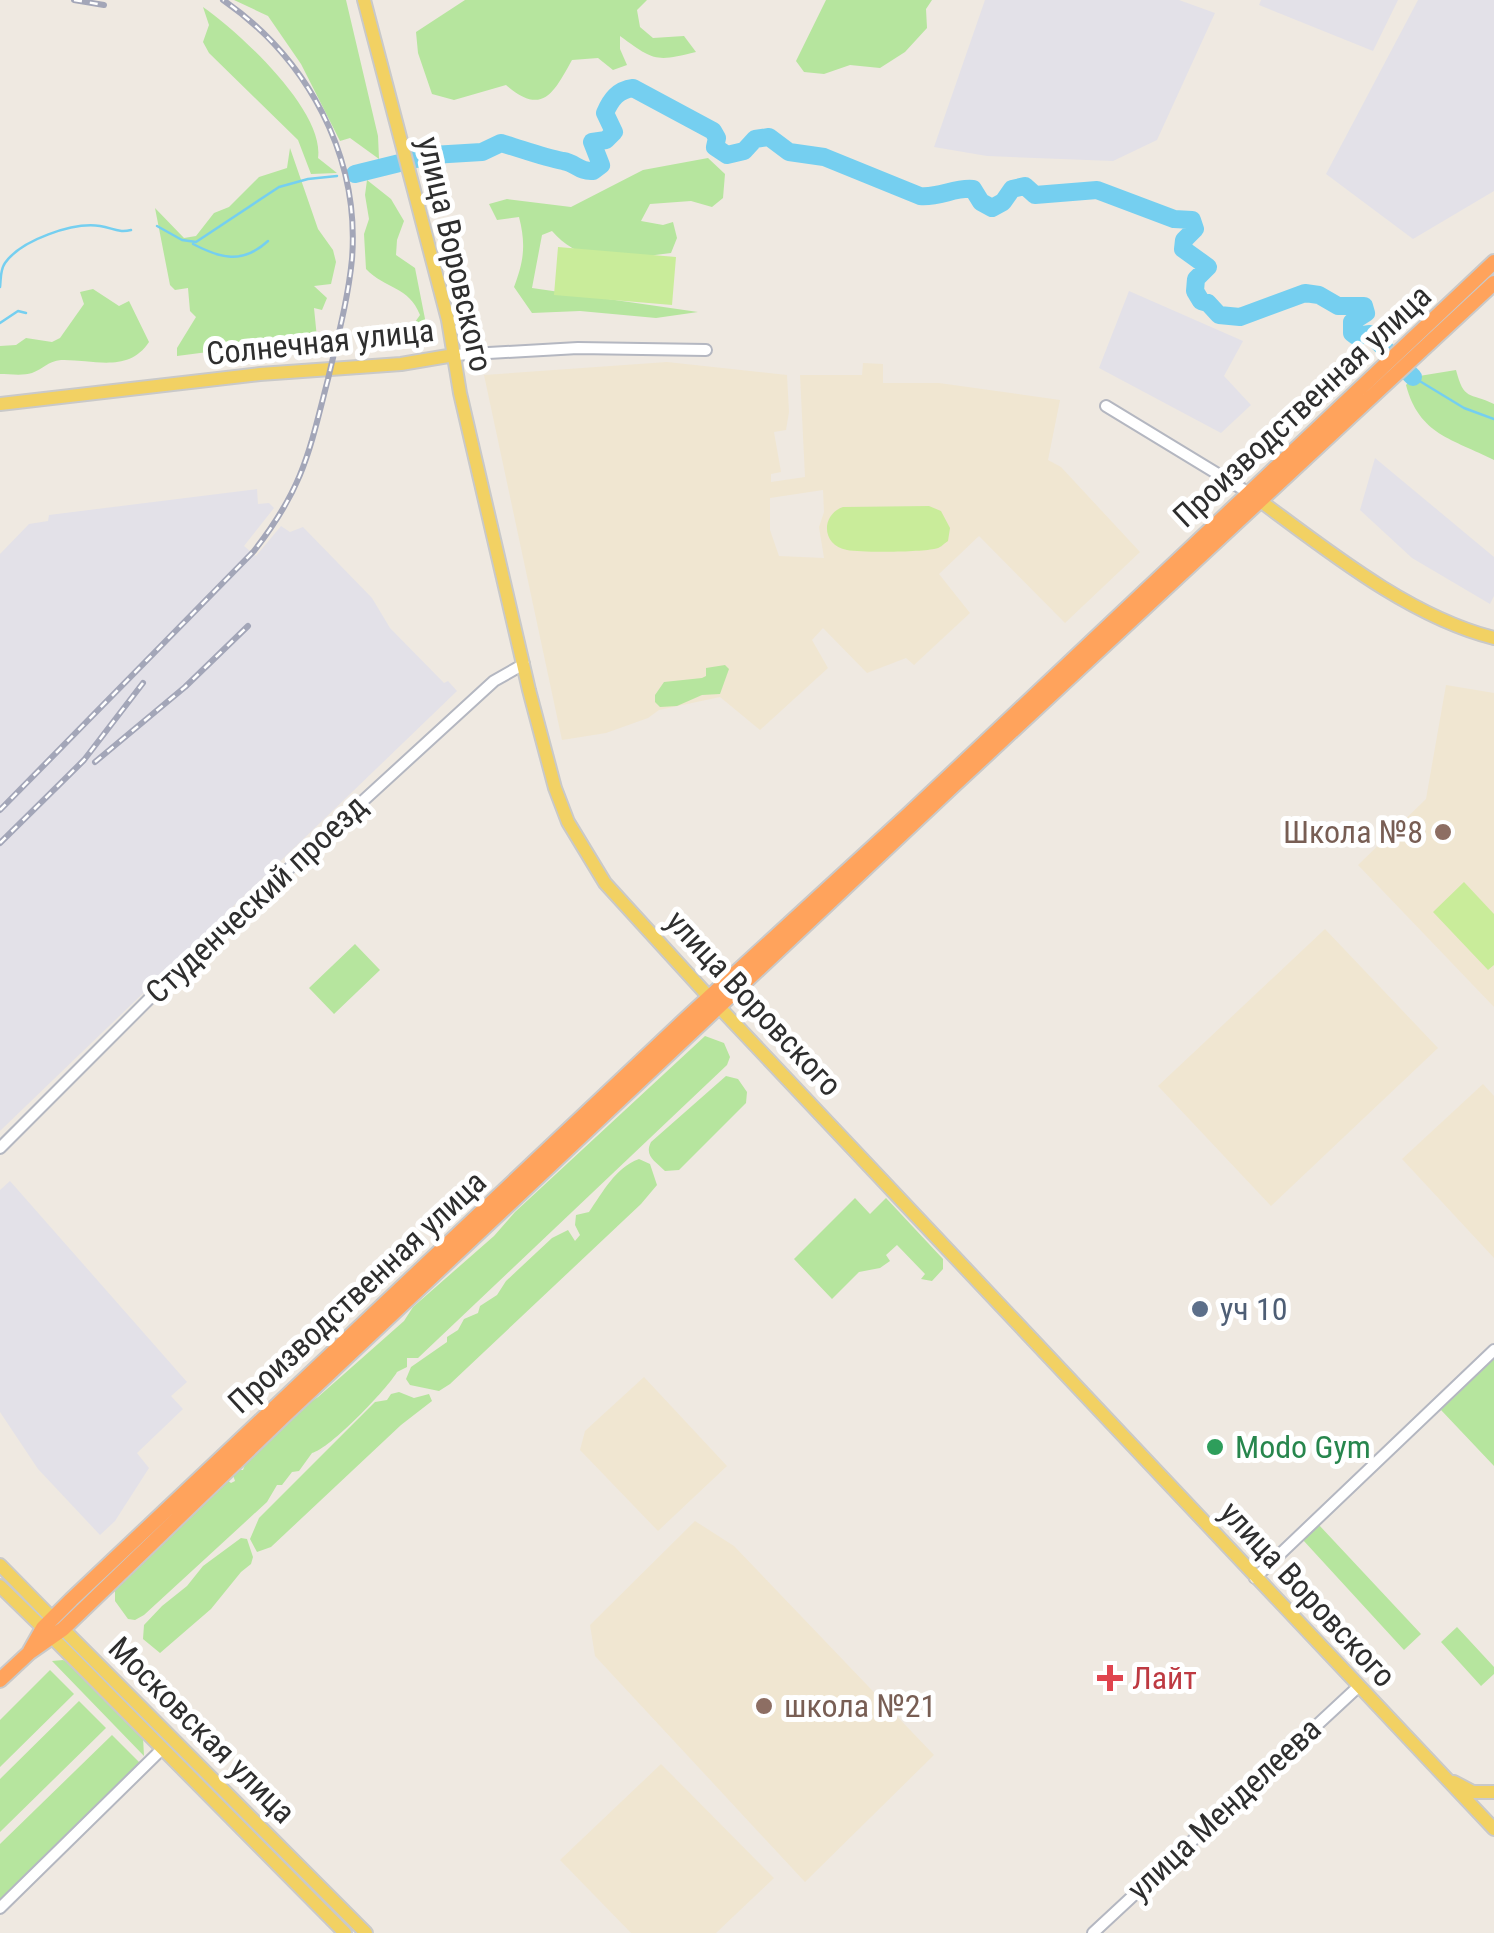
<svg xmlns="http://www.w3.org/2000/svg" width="1494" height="1933" viewBox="0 0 1494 1933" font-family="'Roboto Condensed',sans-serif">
	<rect width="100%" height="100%" fill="#efe9e1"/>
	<path fill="#e3e1e8" d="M985,0h194l36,13 -58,127 -44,21 -126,-5 -53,-9z
		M1261,0h137l-25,51 -114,-46z
		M1418,0h76v191l-81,48 -87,-65z
		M1129,291l114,50 -19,35 27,29 -30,28 -122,-65z
		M1375,458l119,99v39l-4,8 -78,-46 -52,-48z
		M257,489l1,15 11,-1 5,5 -30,38 12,10 25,-30 9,6 13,-5 69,71 18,30 54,55 4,-2 9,10 -457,440v-577l29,-30 19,-3 1,-6z
		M10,1181l177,201 -16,14 12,13 -46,44 12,15 -34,53 -15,14 -62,-66 -38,-57v-222z"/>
	<path fill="#f0e6d1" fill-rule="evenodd" d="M667,362l120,13 2,37 -3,18 -12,2 7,40 -10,2v8l34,-5 -5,-102h62l1,-12 20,1v19h56l121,17 -12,60 13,7 79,85 -75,71 -86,-87 -40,38 31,39 -56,52 -8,-7 -39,15 -44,-45 -11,12 16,28 -68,62 -40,-33 -61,13 -11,8 -42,15 -44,7 -78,-365zM823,490l1,22 -5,15 5,31 -45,-2 -9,-26v-32z
		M1446,685l48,8v314l-136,-142 68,-66z
		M1325,929l113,119 -167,158 -113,-120z
		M1483,1084l11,12v162l-92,-99z
		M644,1377l83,89 -69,65 -78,-81 5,-19z
		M695,1521l39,25 200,209 -129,127 -210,-226 -5,-31z
		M661,1764l113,114 -58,55h-85l-71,-73z"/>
	<path fill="#b6e59e" d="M234,0h112l32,136 1,23 -29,-21 -10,3 -39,-77 -33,-48z
		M465,0h182l-10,10 3,17 13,11 31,-2 12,16c-40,10 -42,9 -76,-16v13l7,16 -14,5 -15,-12 -26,2c-18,32 -29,57 -66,25l-52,15 -22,-6 -14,-41 -2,-21z
		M826,0h106l-6,9 1,19 -22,24 -25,16 -30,-3 -26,9 -20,-2 -8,-11z
		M203,7c36,25 122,104 115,151l19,15 -26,1 -13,-34 -89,-87 -6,-11 6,-17z
		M290,148l28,81 15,21 3,12 -5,22 -17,2 13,12 -5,12 -8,-2 3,30 -140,18v-8l19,-31 -6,-6 -2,-23 -13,2 -5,-5 -15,-77 29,30 12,-2 18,-23 15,-6 30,-30 28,-9z
		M708,158l17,16 -2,24 -11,9 -21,-6 -41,3 -9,17 22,4 10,-3 4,16 -6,15c-44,5 -86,16 -119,-22l-10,4 -10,53 166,24 -42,6 -76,-7 -48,2 -18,-26c10,-26 12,-43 5,-70l-22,3 -8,-16 18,-5 64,8 72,-37z
		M367,180l24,19 13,22 -7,19 -1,15 19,13 12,61 -6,2 -8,-6 7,-10c-11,-29 -35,-26 -54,-46l-2,-35 5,-15 -4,-24z
		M93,289l26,17 10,-5 20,41c-21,32 -57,17 -88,18 -13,1 -18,9 -29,13 -9,3 -23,1 -32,1v-28l16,-1 10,-7 26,4 8,-4 24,-34 -4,-12z
		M1456,370c8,31 13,22 38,34v56c-41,-21 -75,-25 -88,-75l7,-8z
		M725,665l4,4 -9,25 -18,1 -25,11 -17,1 -5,-5v-7l9,-13 38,-4 4,-2v-8z
		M355,944l25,26 -46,44 -25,-26z
		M705,1036l19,7 6,14 -3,8 -309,293h-11v9l-10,5c-9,16 -67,77 -85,81l-13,18 -7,1 -10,13h-5l-10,17 -123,113 -9,5 -7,-1 -13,-18v-20l34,-23 3,-9 75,-69 4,3 4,-2 -2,-6 2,-5h8l3,-8 55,-54 17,-11 86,-76 9,-14 81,-71 21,-24z
		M726,1076l12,3 9,13 -1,11 -67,67 -14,1c-10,-10 -21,-15 -14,-29z
		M639,1159l11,5 7,21 -16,19 -191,180 -11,7 -29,-6 -4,-6 5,-12 36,-25v-5l11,-7 6,-11 14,-6 2,-7 17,-11 9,-14 46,-43 16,-8 7,11 5,-6 -5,-10 1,-10 13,-3c14,-20 26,-44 50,-53z
		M855,1198l15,16 16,-16 57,61v10l-11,12 -11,-2 4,-5 -28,-29 -11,10 4,6 -10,7 -21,4 -27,27 -38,-40z
		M1494,1359v107l-53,-56z
		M399,1392l15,6 15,-4 3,7 -31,24 -130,122 -14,5 -7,-13 9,-21 116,-116 12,-2 4,-6z
		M1319,1525l102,109 -17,16 -101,-110z
		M241,1538l6,1 6,18 -2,7 -10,8 -30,37 -51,44 -17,-14 1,-14 18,-19 25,-20 16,-20z
		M1457,1627l37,40v7l-13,12 -40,-44z
		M63,1660l10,5 70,72 1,19 -92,-95z
		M50,1670l24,24 -74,73v-47z
		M79,1701l27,27 -106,104v-53z
		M112,1735l28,28 -140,137v-56z"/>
	<path fill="#c9ec9a" d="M558,247l118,10 -4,48 -118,-10z
		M929,506l12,5 9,17 -2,13c-6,4 -7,7 -14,8 -15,3 -71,4 -87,1 -25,-4 -27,-35 -4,-43z
		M1464,882l30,32v51l-6,5 -55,-58z"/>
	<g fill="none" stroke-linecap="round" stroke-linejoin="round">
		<path stroke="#75cff0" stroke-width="2.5" d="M157,226l25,14 14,2 83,-55 29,-8 29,-3
			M193,244c27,14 49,21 75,-3
			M0,287c1,-8 0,-17 5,-24 16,-23 68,-41 95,-37 13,2 18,7 31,4
			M0,323l18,-12 8,2
			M1413,377l51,31 30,11"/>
		<path stroke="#75cff0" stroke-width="18" d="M355,174l77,-19 50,-3 19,-9c21,6 41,14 62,18 13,2 16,11 30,10l8,-6 -9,-23 14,-2 8,-8 -9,-19c6,-14 13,-23 28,-25l80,43 4,7 -2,9 12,8 17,-4 11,-12 14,-2 20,15 35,5 96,39c19,2 35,-9 53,-7l8,13 11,6 11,-6 9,-13 13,-3 10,9 62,-5 77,29 18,1 3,9 -11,11 -1,9 25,18 -12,12 -1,12 6,10 7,2 11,12 21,2 65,-24 14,2 19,11h26l2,7 -14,9v11l4,3 14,-2 43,43"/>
		<g stroke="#b4b7c1" stroke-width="14">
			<path id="minor" d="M454,355l124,-7 128,2
				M1106,406l143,87
				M0,1148l176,-176 318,-291 30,-17
				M1255,1578l239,-228
				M0,1908l162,-159
				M1093,1933l265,-246"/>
		</g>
		<g stroke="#c9c9c9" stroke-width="16">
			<path id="major" d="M364,0l84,320 12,73 69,297 26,98 13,34 37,61 104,114
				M0,404l260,-30 141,-10 53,-9
				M1259,500c69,51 151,117 235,138
				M720,1008l774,821
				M0,1565l52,53
				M0,1586l43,42
				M63,1629l303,304
				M53,1638l292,295
				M1454,1782l19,10h21"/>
		</g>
		<g stroke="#c9c9c9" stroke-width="18">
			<path id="highway" d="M30,1651l13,-23 28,-28 619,-585 218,-200 586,-553
				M0,1680l30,-28 33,-23 222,-214 668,-629 541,-503"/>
		</g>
		<use href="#minor" stroke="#fff" stroke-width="10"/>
		<use href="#major" stroke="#f2d163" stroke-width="12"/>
		<use href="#highway" stroke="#ffa35c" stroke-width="14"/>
		<g stroke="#a3a6b8" stroke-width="6">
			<path id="rail" d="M74,0l30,5
				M95,762l90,-75 63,-61
				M0,810l254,-259c49,-63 55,-98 74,-172 9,-39 20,-79 24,-120 8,-104 -45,-201 -129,-259
				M0,843l84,-83 59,-77"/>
		</g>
		<use href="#rail" stroke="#fff" stroke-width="2.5" stroke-dasharray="8" stroke-linecap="butt"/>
	</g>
	<g fill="#8d6e63" stroke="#fff" stroke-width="4">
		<circle cx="1443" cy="832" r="10"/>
		<circle cx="764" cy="1706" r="10"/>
	</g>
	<circle fill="#5c6f8a" stroke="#fff" stroke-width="4" cx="1200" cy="1309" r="10"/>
	<circle fill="#2e9e5b" stroke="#fff" stroke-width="4" cx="1215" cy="1447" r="10"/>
	<path fill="#e0444e" stroke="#fff" stroke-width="4" d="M1105 1663h10v10h10v10h-10v10h-10v-10h-10v-10h10z"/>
	<g text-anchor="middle" stroke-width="10" stroke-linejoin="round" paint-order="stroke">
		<g font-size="32" fill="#2e2e2e" stroke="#fff">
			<text transform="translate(455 254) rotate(77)" y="11">улица Воровского</text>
			<text transform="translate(320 342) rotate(-6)" y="11">Солнечная улица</text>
			<text transform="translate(1302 406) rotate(-43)" y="11">Производственная улица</text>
			<text transform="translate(256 899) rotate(-43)" y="11">Студенческий проезд</text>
			<text transform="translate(754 1003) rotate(47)" y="11">улица Воровского</text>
			<text transform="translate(357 1292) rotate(-43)" y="11">Производственная улица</text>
			<text transform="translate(1308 1594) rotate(47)" y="11">улица Воровского</text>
			<text transform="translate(202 1730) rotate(45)" y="11">Московская улица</text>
			<text transform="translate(1224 1809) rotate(-43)" y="11">улица Менделеева</text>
		</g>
		<g font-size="32" fill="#785e54" stroke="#fff" text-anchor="end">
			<text x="1423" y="843">Школа №8</text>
			<text x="784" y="1717" text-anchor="start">школа №21</text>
		</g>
		<g font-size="32" fill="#4e5e75" stroke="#fff" text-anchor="start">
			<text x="1220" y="1320">уч 10</text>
		</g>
		<g font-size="32" fill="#27864d" stroke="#fff" text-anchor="start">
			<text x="1235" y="1458">Modo Gym</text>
		</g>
		<g font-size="32" fill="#be3a42" stroke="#fff" text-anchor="start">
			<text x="1132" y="1689">Лайт</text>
		</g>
	</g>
</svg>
